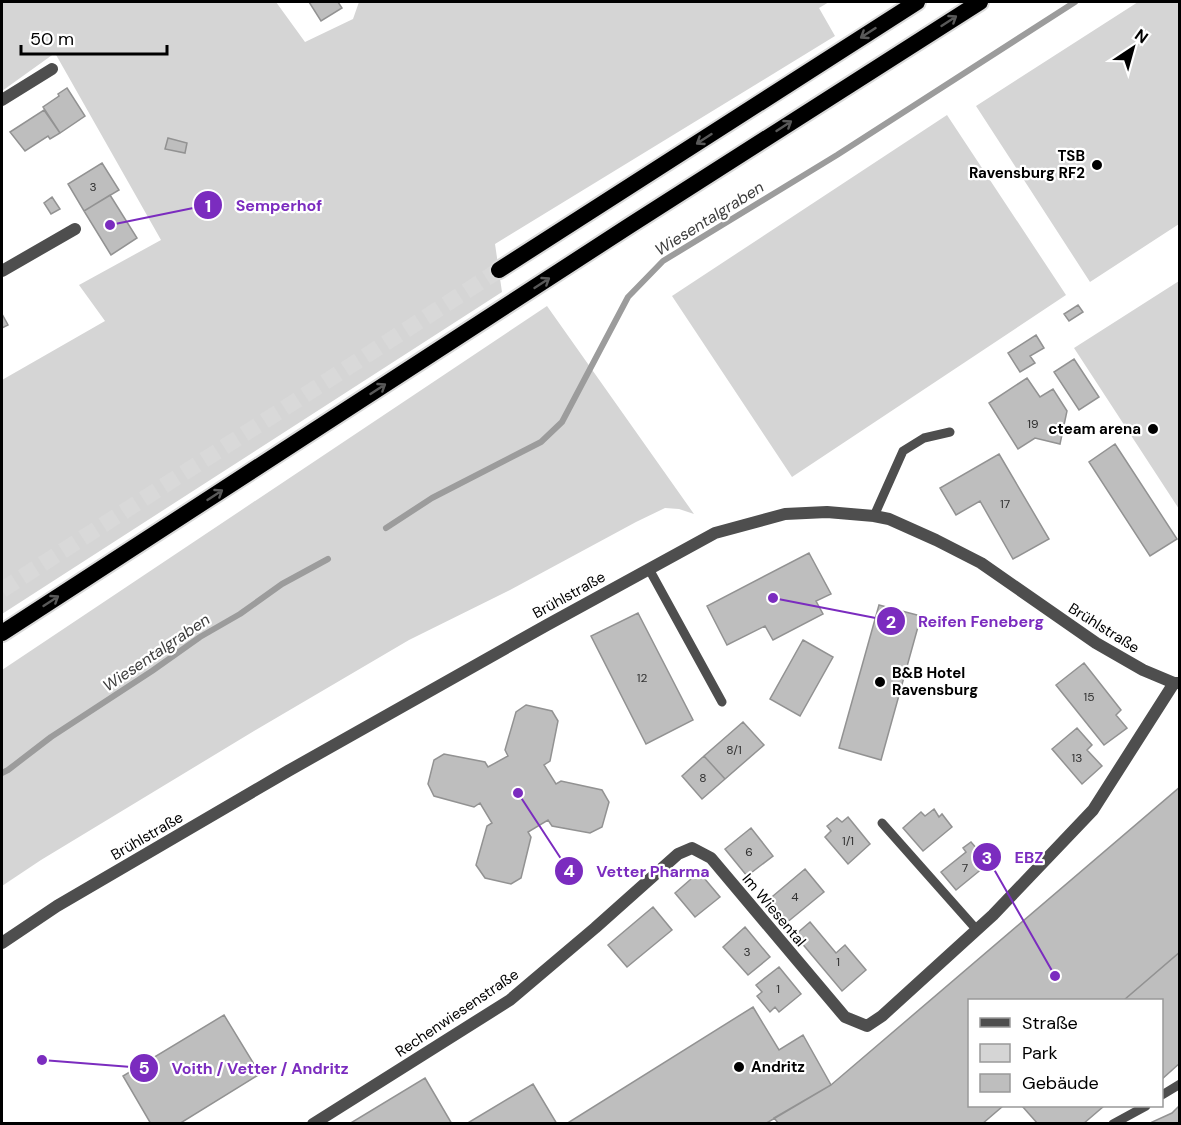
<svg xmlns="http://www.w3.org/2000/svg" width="1181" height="1125" viewBox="0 0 1181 1125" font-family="'DM Sans',sans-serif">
	<rect width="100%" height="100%" fill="#fff"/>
	<path fill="#d5d5d5" d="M2,2h274l29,40 48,-23 6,-17h470l-10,6 16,28 -340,208 7,48 -500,322v-234l103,-59 -26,-36 82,-45 -106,-187 -53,38z
		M1138,2h41v222l-89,58 -114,-176z
		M947,115l119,180 -274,182 -120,-181z
		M1179,281v228l-105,-161z
		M547,306l147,208 -15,-5 -14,-1 -29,14 -126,68 -101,50 -155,91 -213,129 -39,26v-216z"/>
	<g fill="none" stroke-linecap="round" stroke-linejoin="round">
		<path stroke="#9c9c9c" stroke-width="6" d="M386,528l46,-30 109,-56 21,-20 66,-125 35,-36 174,-106 238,-153
			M2,773l6,-3 43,-33 101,-66 48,-34 40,-23 42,-30 46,-25"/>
	</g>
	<path fill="#bebebe" stroke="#929292" stroke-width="1.5" d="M309,2h29l4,6 -21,13z
		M67,88l18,28 -25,17 -17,-26 16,-11 -1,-2z
		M44,110l16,23 -10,6 -2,-3 -23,15 -15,-19z
		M168,138l19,5 -2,10 -20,-4z
		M102,163l17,27 -35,21 -16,-27z
		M110,195l27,43 -26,17 -27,-44z
		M52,197l8,12 -9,5 -7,-11z
		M1078,305l5,7 -14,9 -5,-7z
		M2,314l6,11 -6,3z
		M1036,335l8,13 -14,8 5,7 -15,9 -12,-19z
		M1074,359l25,38 -20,13 -25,-38z
		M1027,378l13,19 13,-8 14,22 -7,33 -25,-6 -17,11 -29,-46z
		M1115,444l62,95 -27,17 -61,-94z
		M999,454l50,85 -36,20 -33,-58 -24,14 -16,-27z
		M809,553l22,41 -15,7 7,13 -50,26 -8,-14 -38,19 -20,-39z
		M879,605l42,11 -40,144 -42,-12z
		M638,613l55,107 -47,24 -55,-108z
		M803,640l30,17 -33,59 -30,-17z
		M1084,663l37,47 -5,5 11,13 -23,17 -48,-60z
		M526,705l26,6 6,10 -8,40 -6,4 12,19 5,-3 41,9 7,12 -7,25 -12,6 -38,-7 -4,-6 -20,12 3,5 -10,41 -10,6 -26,-6 -9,-13 11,-39 5,-3 -12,-20 -6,4 -40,-11 -6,-12 6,-24 10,-6 41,8 3,5 20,-11 -3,-6 11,-38z
		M743,722l21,23 -39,34 -21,-23z
		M1077,728l15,17 -5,5 15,16 -20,18 -30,-35z
		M704,756l21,23 -23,20 -20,-23z
		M1180,787v165l-56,48h-154v106h33l-21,18h-203l-5,-6 57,-33z
		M934,809l5,8 3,-3 10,13 -29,24 -20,-23 18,-16 4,4z
		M848,817l22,27 -22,20 -23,-27 6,-6 -4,-5 10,-8 5,4z
		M751,828l22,28 -26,20 -22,-27z
		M971,842l18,21 -33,27 -15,-18 25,-20 -3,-4z
		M805,869l19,23 -39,32 -18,-23z
		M699,872l21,25 -25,20 -20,-24z
		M653,907l19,23 -45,37 -19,-22z
		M810,922l26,31 9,-8 21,25 -24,21 -47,-56z
		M745,927l25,30 -22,18 -25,-28z
		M1180,952v111l-18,16v-79h-38z
		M779,967l22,27 -22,18 -4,-5 -5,5 -13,-16 5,-4 -6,-7z
		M753,1007l26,43 24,-15 28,50 -66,39h-199z
		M224,1015l36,59 -81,50h-28l-28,-48z
		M425,1078l27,46h-103z
		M533,1084l24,40h-91z
		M1180,1105v19h-27l-1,-2 20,-9z
		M1022,1106h82l-21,18h-45z"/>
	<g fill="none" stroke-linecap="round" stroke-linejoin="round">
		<path stroke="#d9d9d9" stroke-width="16" stroke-dasharray="16 8" stroke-linecap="butt" d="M2,590l497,-320"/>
		<g stroke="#dbdbdb" stroke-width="20">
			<path id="trunk" d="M499,270l418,-268
				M2,633l627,-407 351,-224"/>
		</g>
		<path stroke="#4e4e4e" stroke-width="9" d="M874,516l29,-65 21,-13 26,-6
			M649,569l73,133
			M882,823l94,106
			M1162,1095l18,-11
			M1113,1124l33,-18"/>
		<path stroke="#4e4e4e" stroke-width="12" d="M2,100l50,-31
			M2,271l73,-42
			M2,943l55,-37 231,-135 259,-146 168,-92 70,-19 42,-2 47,4 15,3 47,21 45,23 115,80 47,27 31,13h6
			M313,1124l197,-124 85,-72 83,-74 14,-6 19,10 134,159 22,9 15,-10 111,-101 100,-105 81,-127"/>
		<use href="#trunk" stroke="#000" stroke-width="16"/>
	</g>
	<defs><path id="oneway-shaft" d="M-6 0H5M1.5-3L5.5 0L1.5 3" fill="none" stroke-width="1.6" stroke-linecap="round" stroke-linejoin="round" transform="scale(1.5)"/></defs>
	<g stroke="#595959">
		<use href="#oneway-shaft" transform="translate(949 21) rotate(-33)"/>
		<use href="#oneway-shaft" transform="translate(868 33) rotate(147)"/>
		<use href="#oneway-shaft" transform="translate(784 126) rotate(-33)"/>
		<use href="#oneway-shaft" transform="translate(704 139) rotate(147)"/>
		<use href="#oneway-shaft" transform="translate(542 283) rotate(-33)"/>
		<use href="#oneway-shaft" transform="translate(378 389) rotate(-33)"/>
		<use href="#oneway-shaft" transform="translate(215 495) rotate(-33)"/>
		<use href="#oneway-shaft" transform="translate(51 601) rotate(-33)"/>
	</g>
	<g fill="#000" stroke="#fff" stroke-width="2">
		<circle cx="1097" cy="165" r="6"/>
		<circle cx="1153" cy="429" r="6"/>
		<circle cx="880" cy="682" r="6"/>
		<circle cx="739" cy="1067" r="6"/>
	</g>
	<g text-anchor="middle" stroke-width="4.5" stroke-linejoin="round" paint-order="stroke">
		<g font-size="12" fill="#303030">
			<text x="93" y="191">3</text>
			<text x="1033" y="428">19</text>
			<text x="1005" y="508">17</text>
			<text x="642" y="682">12</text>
			<text x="1089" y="701">15</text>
			<text x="734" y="754">8/1</text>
			<text x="1077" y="762">13</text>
			<text x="703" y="782">8</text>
			<text x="848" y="845">1/1</text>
			<text x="749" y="856">6</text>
			<text x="965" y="872">7</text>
			<text x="795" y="901">4</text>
			<text x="747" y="956">3</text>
			<text x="838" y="966">1</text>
			<text x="778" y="993">1</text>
		</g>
		<g font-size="15" font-weight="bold" fill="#000" stroke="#fff" text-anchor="end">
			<text x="1085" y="161">TSB<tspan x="1085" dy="17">Ravensburg RF2</tspan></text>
			<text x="1141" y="434">cteam arena</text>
			<text x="892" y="678" text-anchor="start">B&amp;B Hotel<tspan x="892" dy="17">Ravensburg</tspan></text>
			<text x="751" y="1072" text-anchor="start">Andritz</text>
		</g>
		<g font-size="15" fill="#000" stroke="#fff">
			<text transform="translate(569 595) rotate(-29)" y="5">Brühlstraße</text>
			<text transform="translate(1104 628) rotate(32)" y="5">Brühlstraße</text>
			<text transform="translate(147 836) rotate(-30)" y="5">Brühlstraße</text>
			<text transform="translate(774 910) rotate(50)" y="5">Im Wiesental</text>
			<text transform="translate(457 1013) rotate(-34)" y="5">Rechenwiesenstraße</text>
		</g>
		<g font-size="16" font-style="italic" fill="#3d3d3d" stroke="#fff">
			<text transform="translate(709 218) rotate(-32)" y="6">Wiesentalgraben</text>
			<text transform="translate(156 652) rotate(-34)" y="6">Wiesentalgraben</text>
		</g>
	</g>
	<path fill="none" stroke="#7b2cbf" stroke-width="2" d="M110 225L208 205M773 598L891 621M1055 976L987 857M518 793L569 871M42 1060L144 1068"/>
	<g fill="#7b2cbf" stroke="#fff" stroke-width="2">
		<circle cx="110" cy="225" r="6"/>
		<circle cx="773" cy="598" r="6"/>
		<circle cx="1055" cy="976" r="6"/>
		<circle cx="518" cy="793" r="6"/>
		<circle cx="42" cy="1060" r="6"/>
		<circle cx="208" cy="205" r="15"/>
		<circle cx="891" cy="621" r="15"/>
		<circle cx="987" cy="857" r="15"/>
		<circle cx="569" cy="871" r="15"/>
		<circle cx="144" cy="1068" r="15"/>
	</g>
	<g font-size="18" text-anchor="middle" font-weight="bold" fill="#fff">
		<text x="208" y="212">1</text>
		<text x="891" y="628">2</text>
		<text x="987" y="864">3</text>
		<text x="569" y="877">4</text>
		<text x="144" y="1074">5</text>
	</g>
	<g font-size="16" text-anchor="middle" font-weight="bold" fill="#7b2cbf" stroke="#fff" stroke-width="4.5" stroke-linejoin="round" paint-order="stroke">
		<text x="279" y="211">Semperhof</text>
		<text x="981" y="627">Reifen Feneberg</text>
		<text x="1029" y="863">EBZ</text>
		<text x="653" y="877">Vetter Pharma</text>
		<text x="260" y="1074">Voith / Vetter / Andritz</text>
	</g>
	<rect width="1181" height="1125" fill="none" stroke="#000000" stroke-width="6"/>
	<rect x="968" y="999" width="195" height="108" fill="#ffffff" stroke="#999999" stroke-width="1.5"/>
	<rect x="980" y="1018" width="30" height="9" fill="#4e4e4e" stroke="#999999" stroke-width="1.5"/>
	<text x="1022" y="1029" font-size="18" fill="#000000">Straße</text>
	<rect x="980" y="1044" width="30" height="18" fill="#d5d5d5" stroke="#999999" stroke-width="1.5"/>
	<text x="1022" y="1059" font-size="18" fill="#000000">Park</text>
	<rect x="980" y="1074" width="30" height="18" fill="#bebebe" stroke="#999999" stroke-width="1.5"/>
	<text x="1022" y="1089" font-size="18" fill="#000000">Gebäude</text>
	<g transform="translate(1133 48) rotate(36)" stroke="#ffffff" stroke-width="4.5" paint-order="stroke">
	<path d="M0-4.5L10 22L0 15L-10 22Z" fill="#000000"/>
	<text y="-9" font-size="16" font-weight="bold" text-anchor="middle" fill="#000000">N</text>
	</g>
	<path d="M21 45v9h146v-9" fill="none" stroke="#000000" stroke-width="3"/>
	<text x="30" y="45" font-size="18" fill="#000000" stroke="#ffffff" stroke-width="4.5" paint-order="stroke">50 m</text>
</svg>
